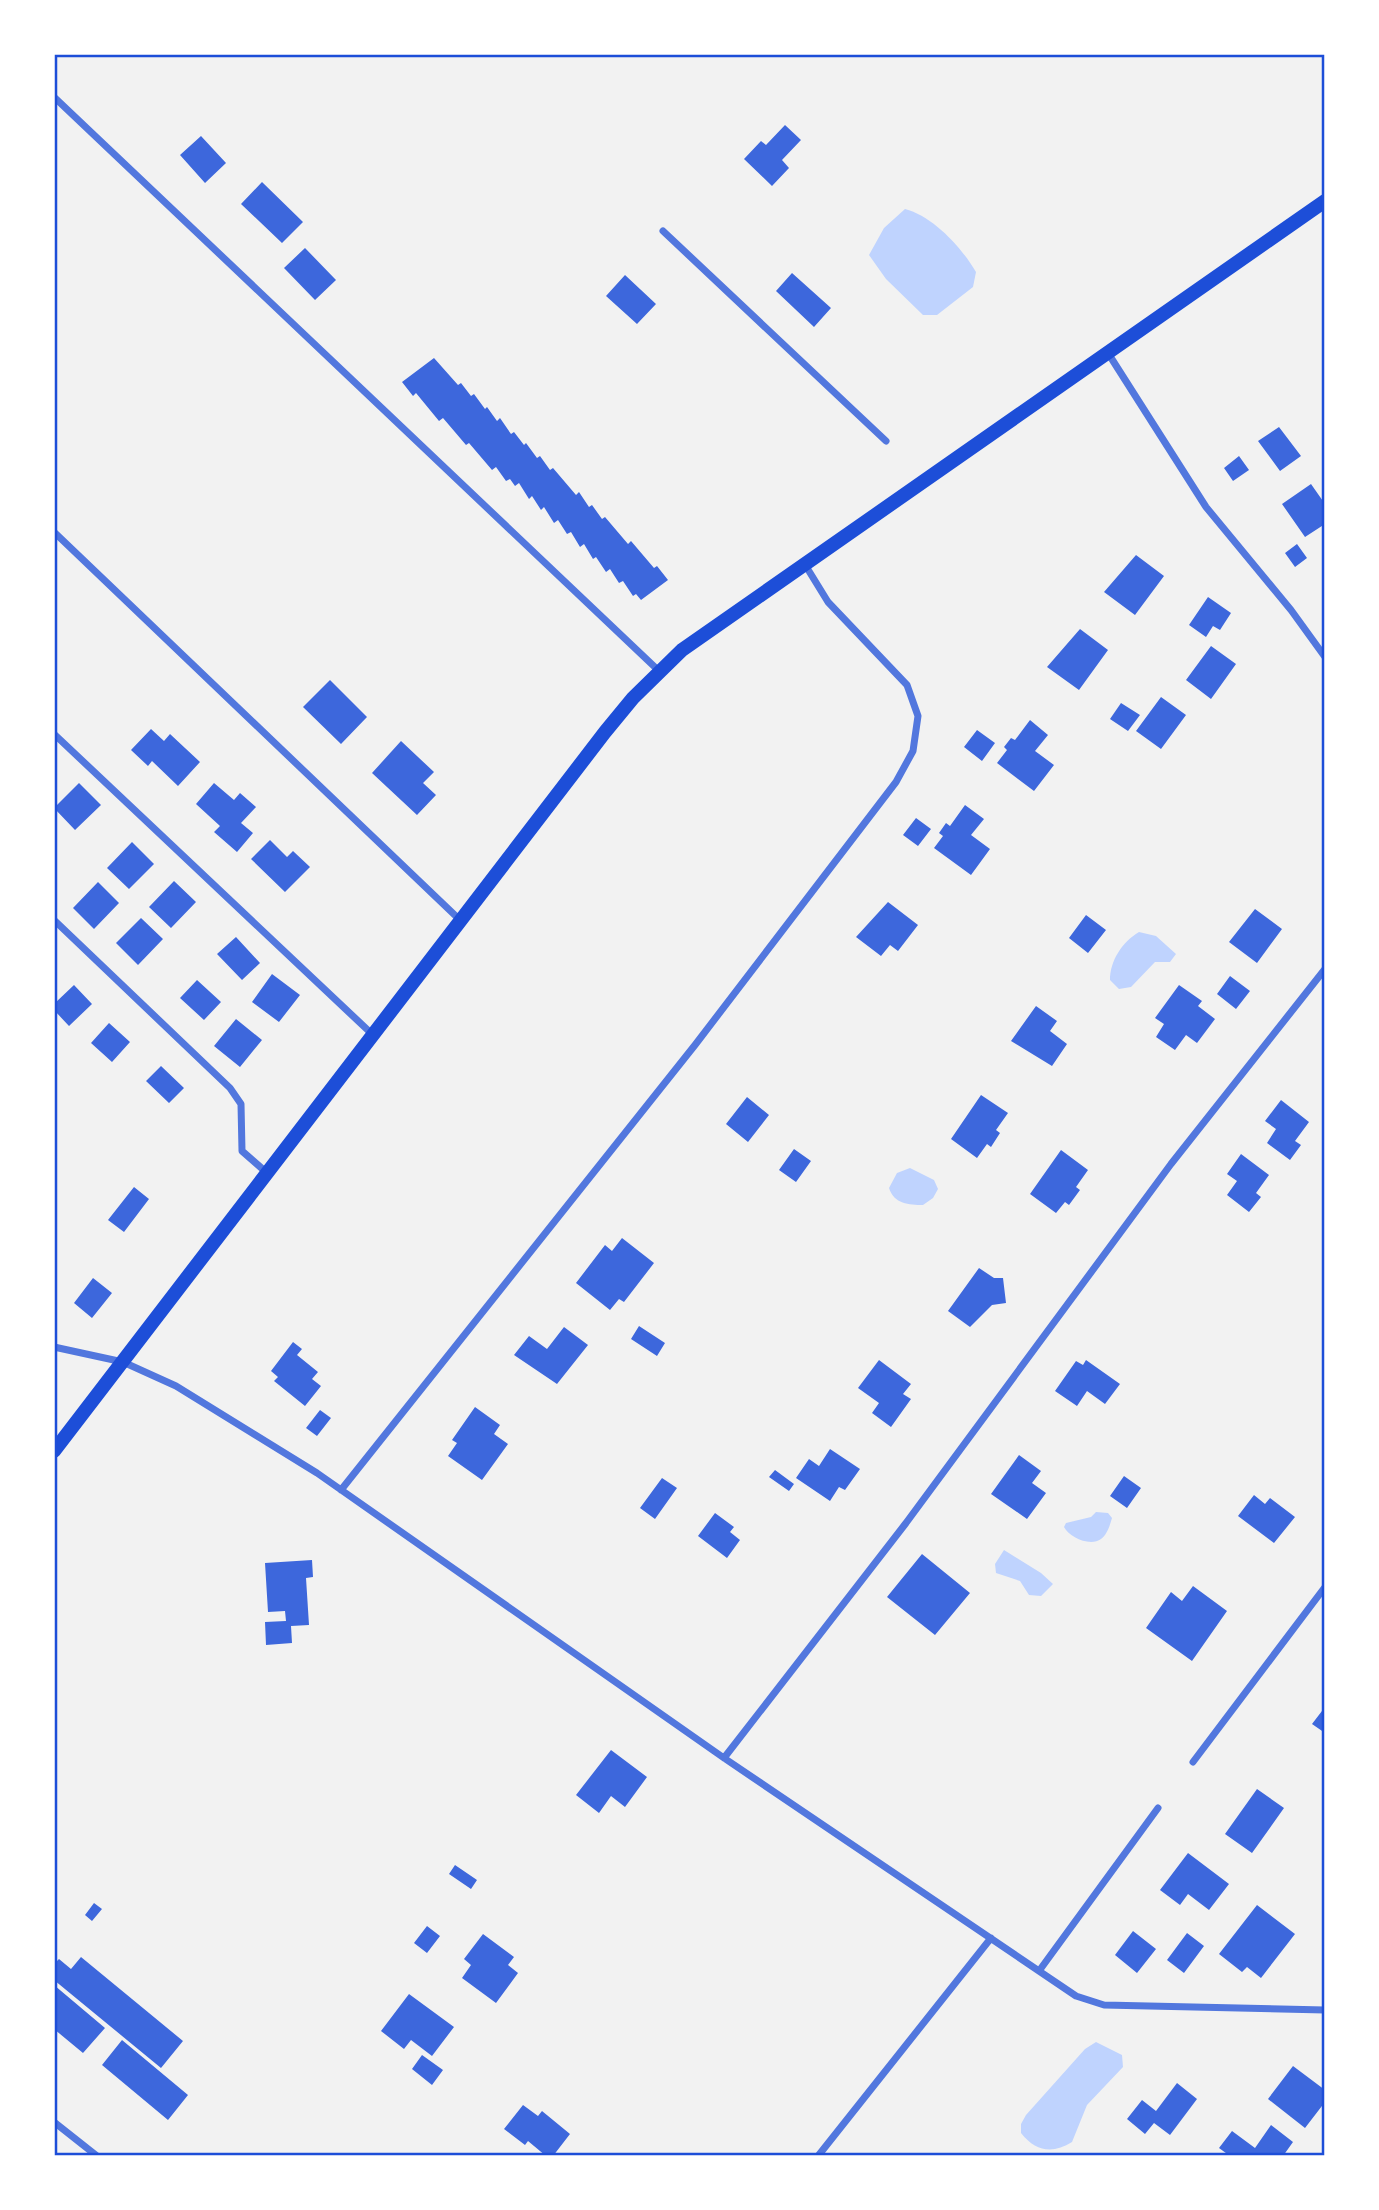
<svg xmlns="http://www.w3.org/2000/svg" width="1379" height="2210" viewBox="0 0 1379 2210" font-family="Montserrat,sans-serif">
	<rect width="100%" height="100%" fill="#f2f2f2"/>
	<path fill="#bfd3fe" d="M905,209c28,7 57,39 71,63l-3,15 -36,28h-14l-37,-36 -17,-24 15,-27z
		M1139,932l17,4 20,18 -6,8h-15l-24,25 -12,2 -9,-9c0,-19 12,-38 29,-48z
		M910,1168l24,12 4,9 -5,9 -10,7c-14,0 -29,-1 -34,-17l8,-15z
		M1096,1512l12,1 4,5c-2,7 -5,17 -11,21 -11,8 -32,-2 -37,-12l2,-4 25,-6z
		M1004,1550l37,23 12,11 -12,12 -12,-1 -9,-14 -24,-8 -1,-9z
		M1096,2042l26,13 1,12 -36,38 -15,37c-19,12 -36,10 -51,-9v-9l5,-9 59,-66z"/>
	<path fill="#3d67dc" d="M785,125l16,15 -19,20 7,8 -17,18 -28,-27 17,-18 5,4z
		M201,136l25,27 -21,20 -25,-28z
		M262,182l41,40 -21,21 -41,-39z
		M305,248l31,32 -21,20 -31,-32z
		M792,273l39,35 -17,19 -38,-36z
		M625,275l31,29 -19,20 -31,-28z
		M434,358l24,27 3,-2 10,13 3,-2 11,15 2,-2 10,14 3,-3 11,16 3,-2 10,13 2,-2 11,15 3,-2 10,14 3,-2 23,27 3,-3 10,15 3,-2 10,14 3,-2 23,27 3,-3 23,27 3,-2 11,14 -27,20 -5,-6 -3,2 -10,-15 -4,2 -9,-14 -4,3 -10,-15 -3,2 -9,-15 -4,3 -9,-15 -4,2 -9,-14 -4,3 -10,-16 -3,3 -9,-14 -3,3 -10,-16 -4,3 -5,-7 -4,2 -10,-14 -4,3 -23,-27 -3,2 -23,-27 -4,3 -23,-28 -3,3 -11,-14z
		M1279,427l22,29 -21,15 -22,-30z
		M1239,456l10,14 -16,11 -9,-13z
		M1311,484l14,20v20l-20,13 -23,-33z
		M1297,544l10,14 -12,9 -10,-14z
		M1136,555l28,21 -29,39 -31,-23z
		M1208,597l23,16 -11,17 -7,-4 -7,11 -17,-12z
		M1080,629l28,21 -29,40 -32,-23z
		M1211,646l25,18 -25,35 -25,-19z
		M330,680l37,37 -26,27 -38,-37z
		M1161,697l25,18 -25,34 -25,-18z
		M1121,703l19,12 -12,16 -18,-12z
		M1030,720l18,15 -13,16 19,14 -20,26 -37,-28 10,-13 -3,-3 7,-9 4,2z
		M151,729l13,12 6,-7 30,28 -22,24 -26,-25 -4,5 -17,-16z
		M977,730l18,13 -13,18 -18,-14z
		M401,741l33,31 -11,11 13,12 -19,20 -45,-42z
		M79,783l22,22 -26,25 -21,-22z
		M214,783l20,17 6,-7 16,14 -15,16 12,10 -16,19 -23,-20 6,-6 -24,-22z
		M965,805l19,14 -13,16 19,14 -19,26 -37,-27 9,-12 -4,-3 7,-10 4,3z
		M916,818l15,11 -13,17 -15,-11z
		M270,840l17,17 6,-6 17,16 -25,25 -34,-33z
		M132,842l22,22 -25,25 -22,-21z
		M174,881l22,21 -25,26 -22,-21z
		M98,882l21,21 -25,26 -21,-21z
		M888,902l30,23 -20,26 -8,-6 -9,11 -25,-19z
		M1255,909l27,20 -25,34 -28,-21z
		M1086,915l20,15 -18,23 -19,-15z
		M141,918l22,21 -25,26 -22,-22z
		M236,937l24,26 -18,17 -25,-26z
		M272,974l28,21 -21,27 -27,-20z
		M1230,976l20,15 -14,18 -19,-15z
		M197,980l24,22 -17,18 -24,-22z
		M74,985l18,19 -23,22 -15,-16v-6z
		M1179,985l23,16 -4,5 17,13 -18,24 -11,-8 -11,15 -19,-13 8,-13 -9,-6z
		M1036,1006l21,15 -7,10 17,13 -15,22 -41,-25z
		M236,1019l26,21 -22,27 -26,-21z
		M109,1023l21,19 -18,20 -21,-19z
		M161,1066l23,22 -15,15 -23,-22z
		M981,1095l27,18 -12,17 4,3 -9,14 -4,-3 -10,14 -26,-19z
		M747,1097l22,18 -21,27 -22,-18z
		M1281,1100l28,22 -14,19 6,4 -11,15 -23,-17 9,-14 -11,-8z
		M794,1149l17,12 -15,21 -17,-12z
		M1061,1150l27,20 -12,17 4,3 -11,15 -4,-3 -9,11 -26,-19z
		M1241,1154l28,21 -13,18 5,4 -12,15 -22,-17 10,-14 -10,-7z
		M134,1187l15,12 -25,33 -16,-12z
		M622,1238l32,25 -30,39 -5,-3 -9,11 -34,-27 29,-38 7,6z
		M979,1268l15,10h9l3,25 -14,2 -22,22 -22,-16z
		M93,1278l19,15 -20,25 -18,-15z
		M639,1326l26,17 -8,13 -26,-17z
		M564,1327l24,18 -31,39 -43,-29 15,-19 18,13z
		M293,1342l9,7 -5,6 21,17 -6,7 9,7 -16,20 -31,-25 4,-4 -7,-6z
		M879,1360l32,24 -8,10 8,5 -20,28 -19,-14 7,-10 -21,-15z
		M1086,1360l34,24 -15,20 -18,-13 -10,15 -22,-15 21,-30 7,4z
		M475,1407l25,18 -6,9 14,10 -26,36 -34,-24 9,-13 -5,-3z
		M320,1410l11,8 -14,18 -11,-8z
		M830,1449l30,20 -15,21 -6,-3 -9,14 -34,-23 13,-19 10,7z
		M1019,1455l22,16 -9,12 14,10 -19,26 -36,-25z
		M775,1470l19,14 -5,7 -20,-14z
		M1124,1476l17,12 -14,20 -17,-12z
		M662,1478l15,10 -22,31 -15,-11z
		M1254,1495l11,9 5,-6 25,19 -21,26 -36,-27z
		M715,1513l19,14 -4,5 10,8 -13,18 -29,-22z
		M922,1554l48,39 -35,42 -48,-38z
		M312,1560l1,17 -7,1 3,47 -18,1 1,17 -26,2 -1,-23 21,-1 -1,-10 -17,1 -3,-49z
		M1193,1586l34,25 -35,50 -46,-33 25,-36 11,9z
		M1325,1707v26l-13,-9z
		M611,1750l36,27 -22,30 -14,-11 -12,17 -23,-18z
		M1257,1789l27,19 -32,45 -27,-19z
		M1188,1853l41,31 -20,26 -21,-16 -8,11 -20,-15z
		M455,1865l22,15 -6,9 -22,-15z
		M94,1903l8,6 -10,12 -7,-6z
		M1257,1905l38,29 -34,44 -14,-11 -5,5 -23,-18z
		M427,1926l13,10 -13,17 -13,-10z
		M1133,1931l23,18 -19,24 -22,-18z
		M1187,1933l17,13 -20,27 -17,-13z
		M483,1934l31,23 -6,8 10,8 -22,30 -34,-25 9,-13 -7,-6z
		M81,1957l102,84 -22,27 -107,-88v-16l5,-5 12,10z
		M54,1985l51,43 -22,25 -29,-24z
		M409,1994l45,33 -22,29 -21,-16 -7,9 -23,-18z
		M122,2040l66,55 -20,25 -66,-55z
		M422,2055l21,15 -11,15 -20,-16z
		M1293,2066l32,24v12l-20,26 -37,-29z
		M1177,2083l20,16 -27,36 -16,-12 -9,11 -18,-15 15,-19 14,11z
		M523,2105l15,11 4,-5 28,23 -17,22h-7l-18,-15 -3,4 -21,-16z
		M1271,2125l22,17 -10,14h-53l-11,-8 13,-17 23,17z"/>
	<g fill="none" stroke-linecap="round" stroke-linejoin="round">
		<path stroke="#5277de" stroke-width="7" d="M54,97l605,574
			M663,231l223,210
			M1108,353l98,154 85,103 34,47
			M54,532l407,389
			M54,734l319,301
			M54,920l176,168 11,16 1,47 24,21
			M54,1347l69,15 53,24 141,87 407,285 352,238 28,9 221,5
			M341,1490l354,-445 201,-263 17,-31 5,-35 -11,-31 -79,-83 -24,-39
			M724,1758l182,-235 265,-359 154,-195
			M1193,1762l132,-175
			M1039,1971l119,-163
			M54,2122l43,34
			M818,2156l173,-218"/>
		<path stroke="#1d4ed8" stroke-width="14" d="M54,1451l551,-719 28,-34 49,-48 643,-449"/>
	</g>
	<rect width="1379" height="2210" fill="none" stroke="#ffffff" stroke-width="112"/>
	<rect x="56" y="56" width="1267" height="2098" fill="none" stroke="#1d4ed8" stroke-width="2.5"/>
</svg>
